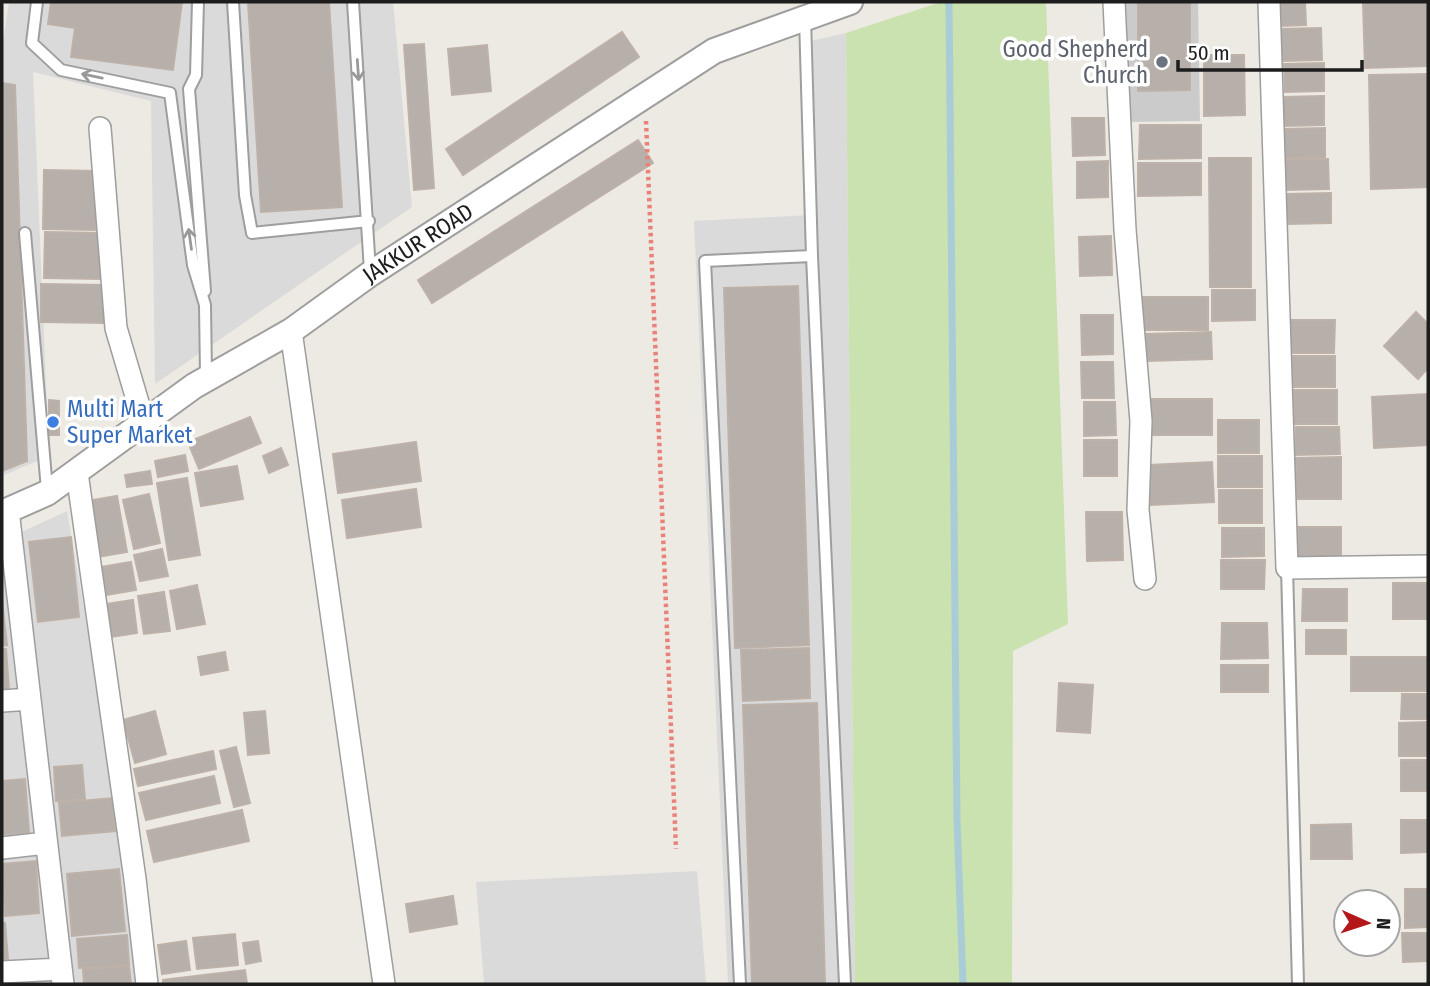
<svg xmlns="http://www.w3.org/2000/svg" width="1430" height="986" viewBox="0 0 1430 986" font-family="'Fira Sans Condensed',sans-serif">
	<rect width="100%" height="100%" fill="#edeae4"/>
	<path fill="#dbdada" d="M9,2h384l19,205 -257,177 -4,-283 -118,-29 16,384 -47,20v-426z
		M846,33l9,951h-127l-34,-763 116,-6 1,-174z
		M67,511l46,265 23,208h-134v-443z
		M697,871l9,113h-222l-8,-102z"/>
	<path fill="#cbcbcb" d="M1124,2h74l2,119 -73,1z"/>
	<path fill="#c9e2af" d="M941,2h105l22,622 -55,27 -1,333h-157l-9,-951z"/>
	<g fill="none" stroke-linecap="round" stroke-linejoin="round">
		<path stroke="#a9ccd6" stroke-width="7" d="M949,2l8,818 6,164"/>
	</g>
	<path fill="#b6afaa" stroke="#bdb1a8" stroke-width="2" d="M51,2h131l-9,68 -102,-13 4,-29 -27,-4z
		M248,2h81l13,205 -81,5z
		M1138,2h52v88l-52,1z
		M1279,2h26l1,23 -26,1z
		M1363,2h65v64l-63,2z
		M1321,28l1,32 -42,1 -1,-32z
		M622,32l17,25 -176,118 -17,-26z
		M424,44l10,144 -20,2 -10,-145z
		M487,45l4,46 -39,4 -4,-46z
		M1204,55h40l1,60 -41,1z
		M1324,63v28l-39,1 -1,-28z
		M1428,74v113l-57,2 -2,-114z
		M2,83l13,2 12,376 -25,10z
		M1324,96v29l-40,1 -1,-29z
		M1072,118h32l1,37 -32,1z
		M1140,125h61v33l-62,1z
		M1325,128v29l-41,1 -1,-29z
		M638,140l15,23 -221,140 -14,-23z
		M1209,158h42v129h-41z
		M1328,159l1,30 -44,1v-30z
		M1108,161v36l-31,1v-36z
		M1138,163h63v32l-63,1z
		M44,170l53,1 -1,59 -53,-1z
		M1331,193v30l-44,1 -1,-30z
		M45,232l57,1 -1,46 -57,-1z
		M1111,236l1,39 -32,1 -1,-39z
		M41,284l65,1 -1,38 -64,-1z
		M798,286l11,359 -74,3 -11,-360z
		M1212,290h43v30l-43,1z
		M1143,297h65v33h-65z
		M1416,312l12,12v44l-10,11 -34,-33z
		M1081,315h32v39l-31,1z
		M1290,320h45l-1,33h-44z
		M1211,332l1,27 -65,2 -1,-27z
		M1292,356h43v31h-42z
		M1081,362h32l1,36h-32z
		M1294,390h43v34h-43z
		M1428,394v51l-54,3 -2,-51z
		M1148,399h64v36h-64z
		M49,400l10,1v34h-10z
		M1084,402h31l1,33 -32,1z
		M250,417l11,26 -62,26 -11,-27z
		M1218,420h41v33h-41z
		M1296,427h43l1,27 -45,1z
		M1084,440h33v36h-33z
		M416,442l5,39 -83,12 -5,-39z
		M281,448l7,17 -19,8 -6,-17z
		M185,455l3,16 -30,6 -3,-16z
		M1218,456h44v31h-44z
		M1341,457v42h-45v-41z
		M1212,462l2,40 -64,3 -1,-40z
		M237,466l6,33 -42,7 -6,-33z
		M150,471l2,13 -25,3 -2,-12z
		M187,478l13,77 -31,5 -12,-77z
		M416,489l5,38 -74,11 -5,-38z
		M1219,490h43v33h-43z
		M149,494l11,49 -26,6 -11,-49z
		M117,496l10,56 -30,5 -10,-56z
		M1086,512h36l1,48 -36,1z
		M1298,527h43v33h-43z
		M1222,528h42v28l-42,1z
		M71,537l8,80 -41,5 -9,-80z
		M162,549l6,27 -28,5 -6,-26z
		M1221,560h44l-1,29h-43z
		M131,562l5,28 -36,6 -5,-28z
		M1393,583h35v36h-35z
		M197,585l8,39 -28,5 -7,-38z
		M1303,589h44v32h-45z
		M164,592l6,39 -26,3 -6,-38z
		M2,600l5,45 -5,1z
		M133,600l4,33 -27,4 -4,-33z
		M1222,623h45l1,35 -47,1z
		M1306,630h40v24h-40z
		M809,648l1,50 -67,3 -2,-51z
		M2,649h4l3,41 -7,1z
		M225,652l3,18 -27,5 -3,-18z
		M1351,657h77v34h-77z
		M1221,665h47v27h-47z
		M1059,683l34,2 -3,48 -33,-2z
		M1402,694h26v25h-27z
		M817,703l8,281h-73l-9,-279z
		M155,711l11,43 -31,9 -12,-43z
		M265,711l4,42 -21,2 -4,-42z
		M1428,722v34h-29v-33z
		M236,747l14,56 -16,4 -14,-56z
		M213,751l3,18 -78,17 -4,-17z
		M1401,760h27v31h-27z
		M82,765l3,34 -29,2 -2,-34z
		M214,776l6,27 -74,17 -7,-27z
		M25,779l4,53 -27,3v-54z
		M113,798l2,33 -53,5 -3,-33z
		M242,810l7,31 -95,21 -7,-31z
		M1401,820h27v32l-27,1z
		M1351,824l1,35h-41v-34z
		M36,861l3,52 -34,3 -3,-52z
		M119,869l6,62 -53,5 -5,-62z
		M1405,889h23v38l-23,1z
		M453,896l4,28 -47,8 -4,-28z
		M2,923h3l3,36 -6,1z
		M1402,933h26v28l-25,1z
		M235,934l3,31 -41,4 -4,-31z
		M127,935l2,30 -50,3 -2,-29z
		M186,941l4,29 -28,4 -4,-29z
		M258,941l3,20 -15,3 -3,-21z
		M129,966l2,18h-47l-1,-14z
		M245,970l2,14h-84v-4z"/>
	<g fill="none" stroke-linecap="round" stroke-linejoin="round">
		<g stroke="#9e9e9e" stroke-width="14">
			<path id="service" d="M37,2l-5,41 29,27 109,23 23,172 12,40 1,71
				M198,2l-2,73 -7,14 16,202
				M233,2l12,193 7,38 117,-12
				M353,2l17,269
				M805,18l7,238 33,728
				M25,233l22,257
				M1287,568l11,416
				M740,984l-35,-723 107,-5"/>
		</g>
		<g stroke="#9e9e9e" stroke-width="24">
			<path id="minor" d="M1114,2l11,228 16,191 -3,89 7,69
				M1269,2l18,566 141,-2
				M100,128l16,200 28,95
				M291,331l93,653
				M77,473l58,406 12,105
				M8,510l55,474
				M2,701l28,-2
				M2,848l44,-5
				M2,972l59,-3"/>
		</g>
		<g stroke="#9e9e9e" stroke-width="28">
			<g id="tertiary">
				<path id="s1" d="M2,513l45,-20 147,-107 97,-55 79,-57 344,-223 136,-49"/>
			</g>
		</g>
		<path stroke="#e98379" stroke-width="4.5" stroke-dasharray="3.5 3.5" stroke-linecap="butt" d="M646,121l30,728"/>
		<use href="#service" stroke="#fff" stroke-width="10"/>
		<use href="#minor" stroke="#fff" stroke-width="21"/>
		<use href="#tertiary" stroke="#fff" stroke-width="24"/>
	</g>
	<defs><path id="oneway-shaft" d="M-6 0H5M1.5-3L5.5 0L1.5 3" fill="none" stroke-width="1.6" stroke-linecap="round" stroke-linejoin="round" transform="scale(1.75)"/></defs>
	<g stroke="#999">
		<use href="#oneway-shaft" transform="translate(358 70) rotate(86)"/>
		<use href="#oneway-shaft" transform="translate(92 76) rotate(-168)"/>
		<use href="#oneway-shaft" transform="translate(190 239) rotate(-98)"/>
	</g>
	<circle fill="#6b7280" stroke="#fff" stroke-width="2.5" cx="1162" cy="62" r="7"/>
	<circle fill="#3f7fe0" stroke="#fff" stroke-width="2.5" cx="53" cy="422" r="7"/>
	<g text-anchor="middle" stroke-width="7" stroke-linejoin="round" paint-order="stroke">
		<g font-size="23" fill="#5b616d" stroke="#fff" text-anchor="end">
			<text x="1148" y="57">Good Shepherd<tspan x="1148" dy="26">Church</tspan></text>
		</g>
		<g font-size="23" fill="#1d1d1d" stroke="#fff">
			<text dy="8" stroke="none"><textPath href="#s1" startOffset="497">JAKKUR ROAD</textPath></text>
		</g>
		<g font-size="23" fill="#366cbe" stroke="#fff" text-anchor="start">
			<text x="67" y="417">Multi Mart<tspan x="67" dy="26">Super Market</tspan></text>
		</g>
	</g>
	<rect width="1430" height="986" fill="none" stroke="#1d1d1d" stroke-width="7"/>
	<g transform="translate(1367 923) rotate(93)"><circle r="33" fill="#ffffff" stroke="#a5a5a5" stroke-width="2"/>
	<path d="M0-5L12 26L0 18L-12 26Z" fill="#b31719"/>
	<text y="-10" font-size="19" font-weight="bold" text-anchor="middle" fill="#1d1d1d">N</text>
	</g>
	<path d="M1178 60v10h184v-10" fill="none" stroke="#1d1d1d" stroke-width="3.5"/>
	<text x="1188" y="60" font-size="21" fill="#1d1d1d" stroke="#ffffff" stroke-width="5" paint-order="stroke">50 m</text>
</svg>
